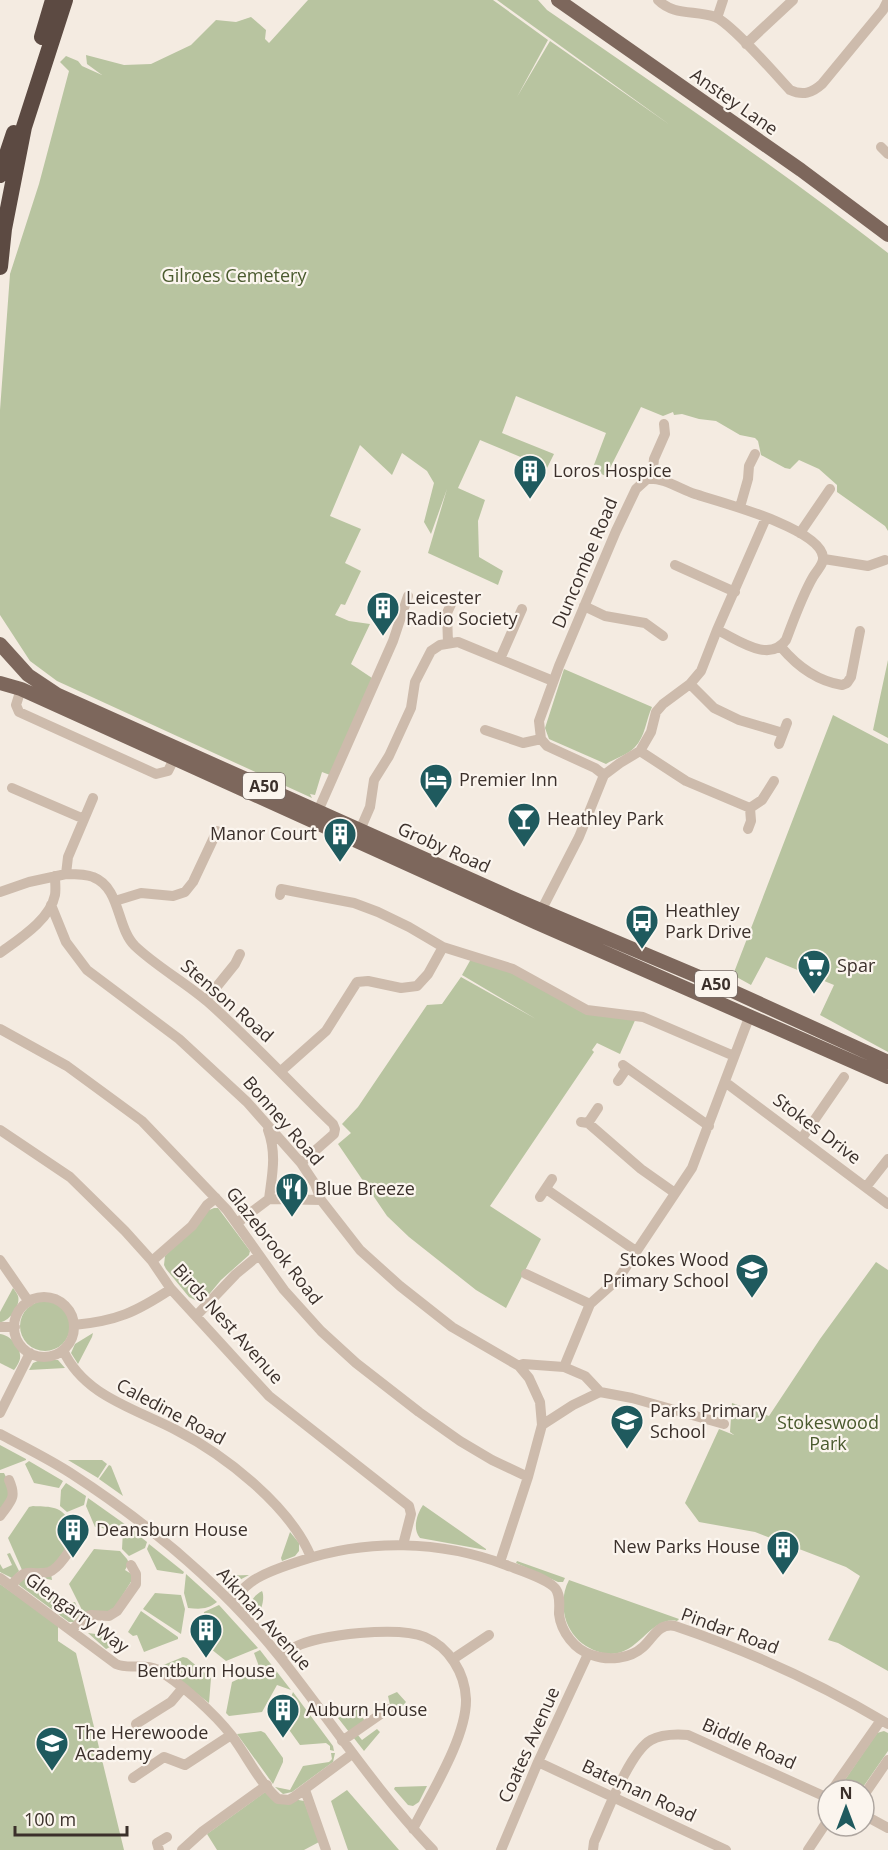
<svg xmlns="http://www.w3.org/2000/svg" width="888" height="1850" viewBox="0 0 888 1850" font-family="'Open Sans',sans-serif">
	<rect width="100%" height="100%" fill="#f4ebe1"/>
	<path fill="#b8c4a0" d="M308,0h185l55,40 -31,57 33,-56 120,84 -173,-125h41l9,10c115,79 231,158 341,243v278l-3,-5 -48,-34v-7l-18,-16 -20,-9 -9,9 -5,-1 -24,-13 -3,-14 -3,-3 -15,-3 -24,-14 -17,-2 -17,-5 -8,1 -1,-3 -10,4 -22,-9 -35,69 -14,-6 14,-37 -90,-37 -14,37 52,21 -7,14 -67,-28 -22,48 27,12 -7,21 1,36 24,14 -5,14 -70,-32 19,-64 -16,45 -7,-12 10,-39 -7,-12 -25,-18 -10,22 -32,-30 -30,71 31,13 -16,34 16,8 -16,34 -4,-1 -6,11 14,6 21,3 -19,40 21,14 -42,97 -8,-3 -7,23 -5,-1 2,4 -255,-117 -27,-20 -30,-46v-205l10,-136 29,-90 30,-113 -9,-9 6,-6 12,5 4,5 20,9 -15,-11 -1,-9 38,10 27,-1 40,-19 25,-25 20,2 15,-5 15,13 -1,9 4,4z
		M888,660v78l-15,-8z
		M564,669l88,38c-6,13 -7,30 -17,40 -6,7 -21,12 -29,17l-57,-25 -4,-11z
		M833,715l55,29v308l-68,-37 14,-30 -68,-28 -15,28 -18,-10z
		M471,959l16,2 99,48 51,7 -17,38 -23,-11 -5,7 2,2 -104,154 51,33 -35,69 -30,-18 -67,-53 -22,-21 -49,-72 13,-11 -9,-9 16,-17 69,-102 15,-1 19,-27 75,42 -74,-44z
		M214,1208h4l32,43 -1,4 -28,25 -15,18 -9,3 -8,-4 -23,-28 -2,-4 1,-9 42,-45z
		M876,1262l12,8v401l-50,-28 -10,-3 32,-64 -14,-9 -91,-35 -56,-10 -14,-19 34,-74 15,6 -4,-3 2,-29 37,13 51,-77z
		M13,1288c1,1 5,7 5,8 3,9 -9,26 -18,26v-10z
		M20 1326a25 25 0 1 1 50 0a25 25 0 1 1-50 0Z
		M93,1333l-1,4 -14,27 -7,-11 4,-9z
		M0,1334c9,1 20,11 20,21 1,5 -3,11 -6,15l-14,-7z
		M40,1360h18l7,8 -36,2 4,-7z
		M0,1445l26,14v1l-26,10z
		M68,1460h34l5,4 -9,14z
		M29,1461l34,20 -4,7 -25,-5 -9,-19z
		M109,1465l2,1 12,30 -24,-17z
		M0,1473h4l9,18 -13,21z
		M66,1483l20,13 -2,9 -17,7 -7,-6 1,-16z
		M88,1498l55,39 -1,1 5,4 -2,6 -16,8 -7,-7 1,-18 -28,-4 -9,-21z
		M423,1505l63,44v1l-66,-12c-8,-9 -3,-24 3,-33z
		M33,1506c14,1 27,-1 35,13l-3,7 6,2v13l-19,27 -30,2 -14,-32 21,-31z
		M290,1532l9,11v8l-4,5 -13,5 -1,-3z
		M149,1544l35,28 -1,2 -26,-4 -10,-21z
		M94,1549l26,2 7,8 2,4 -4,7 8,5 1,2 -22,35 -28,2 -15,-30z
		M10,1553l9,18 -7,7 -12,-6v-8l3,5 9,-4 -5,-11z
		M517,1561l48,17 -2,4h-5l-42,-19z
		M31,1573l20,1 1,6 -24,-5 -1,13 24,2 13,23 10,-4 -2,-6 3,-1 5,12 -5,8h-6l-50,-37 1,-7z
		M186,1574l31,28c-10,8 -18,7 -29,6l-4,-15z
		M249,1575l-17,9 -6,-1 -6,-7z
		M569,1580l110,39 -2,2c-33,-6 -42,54 -91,25 -10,-6 -18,-17 -21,-29 -3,-13 -2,-26 4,-37z
		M0,1584l58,41v16l18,12 48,197h-124z
		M262,1591c3,6 0,19 -5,24 -8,-11 -7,-17 5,-24z
		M155,1593l26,2 4,14 -4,25 -38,-25z
		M219,1605l39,43 -32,13 -25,-20 3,-29z
		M141,1611l37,26v2l-34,13 -7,-17 -4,1 -5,-4z
		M88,1633l23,3 5,8 -10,5z
		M260,1650l31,40 -14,-5 -15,27 -33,4 -3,-3 6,-31 28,-13 -6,-16z
		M183,1657l4,1 24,20 -2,25 -48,-37z
		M293,1692l40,54 1,5 -4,-1v-4l-4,-3 -26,2 -18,-25z
		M397,1692l9,10 -7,8 -9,-5 -2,-9z
		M363,1706l3,5 -5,4 4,6 -16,11 -11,-14z
		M377,1729l3,3 -16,19 -11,-14 4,-3 5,6z
		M261,1731l4,2 18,25v4l-10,22 -36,-50z
		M884,1731l4,2v18l-27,39h-23l39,-57z
		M331,1753h4l-2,9 -41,30 -9,2 -8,-7 15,3 13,-24 26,-4 3,-3z
		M427,1786l-8,16 -6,4 -5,-1 -14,-16 1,-2z
		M268,1790l3,5 33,6 15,41 -15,8h-87l-10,-16z
		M347,1790l52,60h-51l-17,-49z"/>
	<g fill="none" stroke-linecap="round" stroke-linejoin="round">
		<path stroke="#cdbbac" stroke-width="10" d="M658,0c16,16 37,10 57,17 16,6 61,58 75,73 13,6 22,3 32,-6l61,-74 5,-10
			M717,18l6,-18
			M746,44l47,-44
			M881,147l7,7
			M652,479l2,-20 11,-25 -1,-10
			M740,507l8,-28 1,-13 6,-12
			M800,533l30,-44
			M824,559l44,7 17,-6
			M675,565l60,27
			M584,606l21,10 40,7 18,13
			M448,643l-1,-30 5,-11
			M781,647c16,19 36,34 61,38l5,-2 4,-6 9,-46
			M500,659l22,-50
			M690,684l24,24 25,12 44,13
			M21,689l-5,16 3,7 137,62 12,-3 6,-12
			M485,730l38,13 18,-4
			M779,744l8,-21
			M640,751l46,30 64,27
			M604,775l-9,-7 -48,-22 -6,-7 -2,-18 20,-55 57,-135 20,-42 11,-10c16,-2 33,10 48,15 25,8 125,34 128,63 1,7 -6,13 -10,20 -11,19 -19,42 -27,63 -17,24 -49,-1 -69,-10
			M12,788l72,31
			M750,808l12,-8 12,-19
			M318,811l75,-170 15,-45
			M748,829l3,-8 -1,-13
			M360,830l10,-23 4,-27 15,-24 22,-48 4,-26 16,-31 9,-6 18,-3 95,39
			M66,874c8,0 20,0 27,3 28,11 23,50 42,69 22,21 50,36 73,56 44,39 83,82 125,122l2,5 -1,5 -33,29
			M0,892l29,-10 37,-8 2,-17 25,-59
			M280,895l1,-6 73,14 24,9 31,15 34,20 70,22 74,41 56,7 91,39
			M115,901l26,-8 32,3 12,-4 8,-10 24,-51
			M51,905l15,37 21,28 92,69 68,63 54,61 14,21 6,16 39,50 40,36 52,41 67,39 10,12 11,24 2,23 -14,52 -28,85
			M542,918v-9l37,-72 25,-62 16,-12 20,-12 11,-19 5,-20 7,-8 27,-20 11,-13 16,-41 49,-112
			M0,953c19,-14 50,-33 55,-58 1,-6 0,-13 0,-19
			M206,1000l29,-36 5,-10
			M0,1029l67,37 75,55 85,89 57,80 37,41 35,32 63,49 41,29 32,19 36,17
			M623,1065l86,61
			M281,1071l45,-40 31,-49 11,-1 33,7 16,-2 11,-12 15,-27
			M618,1081l9,-13
			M725,1082l163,122
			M581,1122l7,1 53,46 34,24
			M588,1123l10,-15
			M0,1130l70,47 55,54 27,30 19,28 98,107 140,110 2,8 -8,31
			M802,1138l42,-61
			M866,1187l22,-28
			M546,1189l90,62
			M540,1197l12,-18
			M269,1199l52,1
			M237,1223l32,-24c3,-24 8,-45 -1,-69
			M0,1260l29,42
			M152,1261l40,-35 15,-21 9,-7
			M526,1274l64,30
			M14 1327a30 30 0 1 1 60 0a30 30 0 1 1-60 0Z
			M196,1316l40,-42 23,-19
			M74,1325c43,-4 62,-13 97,-36
			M0,1327h15
			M63,1350c21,46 71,58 113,80 49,25 114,76 135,127
			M519,1366l4,-2 41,3 21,9 15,16 32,6 92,26
			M564,1367l26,-63 28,-25 74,-111 58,-153
			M0,1413l30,-60
			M542,1425l31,-20 27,-13
			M0,1434c24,13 49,25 72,40 77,50 150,111 208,183 51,64 96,134 153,193
			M0,1516c11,-15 17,-18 9,-36
			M0,1578l116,86c13,6 27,-1 40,5 24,13 59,45 76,67 15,20 27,46 46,63l11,1 5,-3 58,-43
			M11,1586c18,-22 17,-9 38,-14 9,-3 24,-24 26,-34 0,-6 -4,-12 -6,-18
			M230,1601c8,-7 15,-15 24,-21 14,-9 31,-14 46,-19 67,-22 140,-21 206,4 13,5 40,13 49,23 6,7 4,18 4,26 2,18 16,36 33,41 16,6 38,4 51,-8 11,-10 15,-24 32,-21 74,25 146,58 213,98
			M72,1630l13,-13 6,-2 18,1 8,-5 19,-27v-10l-5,-9
			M280,1657c4,-3 9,-8 15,-10 25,-13 104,-21 130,-10 24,10 40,36 41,62 1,38 -36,96 -53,130
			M453,1659l36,-24
			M136,1724l35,-22 11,-13
			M342,1741l46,-32
			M538,1762l188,88
			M133,1778l31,-21 21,8 46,-30
			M305,1790l21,60
			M832,1790l49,-70
			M864,1795l24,-35
			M864,1815l24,13
			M159,1850l-2,-7 10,-6
			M182,1850l21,-19 64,-46
			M501,1850l37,-88 50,-108
			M593,1850l1,-8c11,-24 35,-90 57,-102 11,-6 24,-6 37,-5l140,63
			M808,1850l20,-30"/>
		<path stroke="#7d675c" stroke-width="14" d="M558,0l243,170 87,65
			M0,644l28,31 30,20 461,206 211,89 158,72
			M0,683l21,6 514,233 353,155"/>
		<path stroke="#5c4a42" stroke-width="16" d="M42,37l11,-37
			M0,175l14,-42
			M0,267l4,-38 20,-102 41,-127"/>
	</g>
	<defs>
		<g id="building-pin" transform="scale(1.725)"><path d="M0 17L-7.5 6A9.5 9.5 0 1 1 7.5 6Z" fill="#1f5a5e" stroke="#fbf5ee"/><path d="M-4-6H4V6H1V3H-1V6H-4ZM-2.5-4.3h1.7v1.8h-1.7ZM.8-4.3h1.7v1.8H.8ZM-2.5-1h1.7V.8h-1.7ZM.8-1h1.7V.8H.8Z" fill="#fff"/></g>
		<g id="hotel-pin" transform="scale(1.725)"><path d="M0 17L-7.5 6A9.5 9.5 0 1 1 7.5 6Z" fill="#1f5a5e" stroke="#fbf5ee"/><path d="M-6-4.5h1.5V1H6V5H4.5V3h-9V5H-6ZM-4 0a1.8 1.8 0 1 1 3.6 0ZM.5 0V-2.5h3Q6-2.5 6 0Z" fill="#fff"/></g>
		<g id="bar-pin" transform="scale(1.725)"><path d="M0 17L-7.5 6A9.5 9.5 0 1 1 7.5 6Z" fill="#1f5a5e" stroke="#fbf5ee"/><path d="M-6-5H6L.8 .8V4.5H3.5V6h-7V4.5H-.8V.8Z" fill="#fff"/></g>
		<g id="bus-pin" transform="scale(1.725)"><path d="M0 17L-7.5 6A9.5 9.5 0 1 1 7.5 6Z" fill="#1f5a5e" stroke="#fbf5ee"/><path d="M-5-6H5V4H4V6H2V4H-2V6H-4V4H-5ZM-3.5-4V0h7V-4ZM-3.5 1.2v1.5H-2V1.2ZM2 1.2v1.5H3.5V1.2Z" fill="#fff"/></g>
		<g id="supermarket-pin" transform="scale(1.725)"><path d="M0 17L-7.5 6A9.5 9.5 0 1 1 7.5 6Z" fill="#1f5a5e" stroke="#fbf5ee"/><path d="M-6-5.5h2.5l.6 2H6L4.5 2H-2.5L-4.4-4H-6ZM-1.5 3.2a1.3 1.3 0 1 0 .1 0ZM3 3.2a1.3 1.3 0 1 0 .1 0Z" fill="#fff"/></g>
		<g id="restaurant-pin" transform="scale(1.725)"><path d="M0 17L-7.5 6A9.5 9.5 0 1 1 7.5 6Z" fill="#1f5a5e" stroke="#fbf5ee"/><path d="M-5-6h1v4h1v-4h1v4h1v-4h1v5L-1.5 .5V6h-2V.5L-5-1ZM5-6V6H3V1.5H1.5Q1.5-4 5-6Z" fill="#fff"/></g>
		<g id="school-pin" transform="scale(1.725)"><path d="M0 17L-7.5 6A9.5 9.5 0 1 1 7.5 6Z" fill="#1f5a5e" stroke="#fbf5ee"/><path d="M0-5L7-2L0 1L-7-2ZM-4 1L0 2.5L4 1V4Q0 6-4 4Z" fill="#fff"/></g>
	</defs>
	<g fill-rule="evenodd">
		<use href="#building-pin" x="530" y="471"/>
		<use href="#building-pin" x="383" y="608"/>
		<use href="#hotel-pin" x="436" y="780"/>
		<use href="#bar-pin" x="524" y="819"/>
		<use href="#building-pin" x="340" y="834"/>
		<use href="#bus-pin" x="642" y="921"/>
		<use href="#supermarket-pin" x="814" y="966"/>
		<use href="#restaurant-pin" x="292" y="1189"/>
		<use href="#school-pin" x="752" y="1270"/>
		<use href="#school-pin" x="627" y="1421"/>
		<use href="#building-pin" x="73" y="1530"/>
		<use href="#building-pin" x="783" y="1547"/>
		<use href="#building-pin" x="206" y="1630"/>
		<use href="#building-pin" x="283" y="1710"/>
		<use href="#school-pin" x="52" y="1743"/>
	</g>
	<g text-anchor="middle" stroke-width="4.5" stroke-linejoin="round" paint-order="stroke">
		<g fill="#fbf5ee" stroke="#756b66" stroke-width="1.5">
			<rect x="243" y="773" width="42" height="26" rx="4.5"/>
			<rect x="695" y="971" width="42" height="26" rx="4.5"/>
		</g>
		<g font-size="16" font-weight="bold" fill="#3b302b">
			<text x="264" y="792">A50</text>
			<text x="716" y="990">A50</text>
		</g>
		<g font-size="18" fill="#3b302b" stroke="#fbf5ee">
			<text transform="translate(734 102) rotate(35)" y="6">Anstey Lane</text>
			<text transform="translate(585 563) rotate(-67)" y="6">Duncombe Road</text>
			<text transform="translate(444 848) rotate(24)" y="6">Groby Road</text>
			<text transform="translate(227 1001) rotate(41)" y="6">Stenson Road</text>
			<text transform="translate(283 1121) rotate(49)" y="6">Bonney Road</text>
			<text transform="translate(817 1129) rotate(37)" y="6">Stokes Drive</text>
			<text transform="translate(274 1246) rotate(52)" y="6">Glazebrook Road</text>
			<text transform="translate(228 1324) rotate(48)" y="6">Birds Nest Avenue</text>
			<text transform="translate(171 1412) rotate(28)" y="6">Caledine Road</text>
			<text transform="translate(77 1613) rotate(36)" y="6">Glengarry Way</text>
			<text transform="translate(264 1619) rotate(48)" y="6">Aikman Avenue</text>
			<text transform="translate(730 1631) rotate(20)" y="6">Pindar Road</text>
			<text transform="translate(749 1744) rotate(24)" y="6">Biddle Road</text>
			<text transform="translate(529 1745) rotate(-66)" y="6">Coates Avenue</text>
			<text transform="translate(639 1791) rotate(25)" y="6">Bateman Road</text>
		</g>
		<g font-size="18" fill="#4a5a2e" stroke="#fbf5ee">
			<text x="234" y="282">Gilroes Cemetery</text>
			<text x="828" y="1429">Stokeswood<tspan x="828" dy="21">Park</tspan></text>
		</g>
		<g font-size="18" fill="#3b302b" stroke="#fbf5ee" text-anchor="start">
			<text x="553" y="477">Loros Hospice</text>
			<text x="406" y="604">Leicester<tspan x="406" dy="21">Radio Society</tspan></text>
			<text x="459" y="786">Premier Inn</text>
			<text x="547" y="825">Heathley Park</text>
			<text x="317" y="840" text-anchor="end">Manor Court</text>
			<text x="665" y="917">Heathley<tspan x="665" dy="21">Park Drive</tspan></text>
			<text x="837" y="972">Spar</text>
			<text x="315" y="1195">Blue Breeze</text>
			<text x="729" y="1266" text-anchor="end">Stokes Wood<tspan x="729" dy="21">Primary School</tspan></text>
			<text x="650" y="1417">Parks Primary<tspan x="650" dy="21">School</tspan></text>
			<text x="96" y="1536">Deansburn House</text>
			<text x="760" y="1553" text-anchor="end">New Parks House</text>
			<text x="206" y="1677" text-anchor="middle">Bentburn House</text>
			<text x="306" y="1716">Auburn House</text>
			<text x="75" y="1739">The Herewoode<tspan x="75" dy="21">Academy</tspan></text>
		</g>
	</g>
	<g transform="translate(846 1808)"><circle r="28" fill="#fbf5ee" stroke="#aea6a0" stroke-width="1.5"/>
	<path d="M0-4.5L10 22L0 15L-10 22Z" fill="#1f5a5e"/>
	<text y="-9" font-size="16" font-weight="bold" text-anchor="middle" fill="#3b302b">N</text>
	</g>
	<path d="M15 1826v9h112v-9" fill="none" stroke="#3b302b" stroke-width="3"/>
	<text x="24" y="1826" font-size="18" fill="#3b302b" stroke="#fbf5ee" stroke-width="4.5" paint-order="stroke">100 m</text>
</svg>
